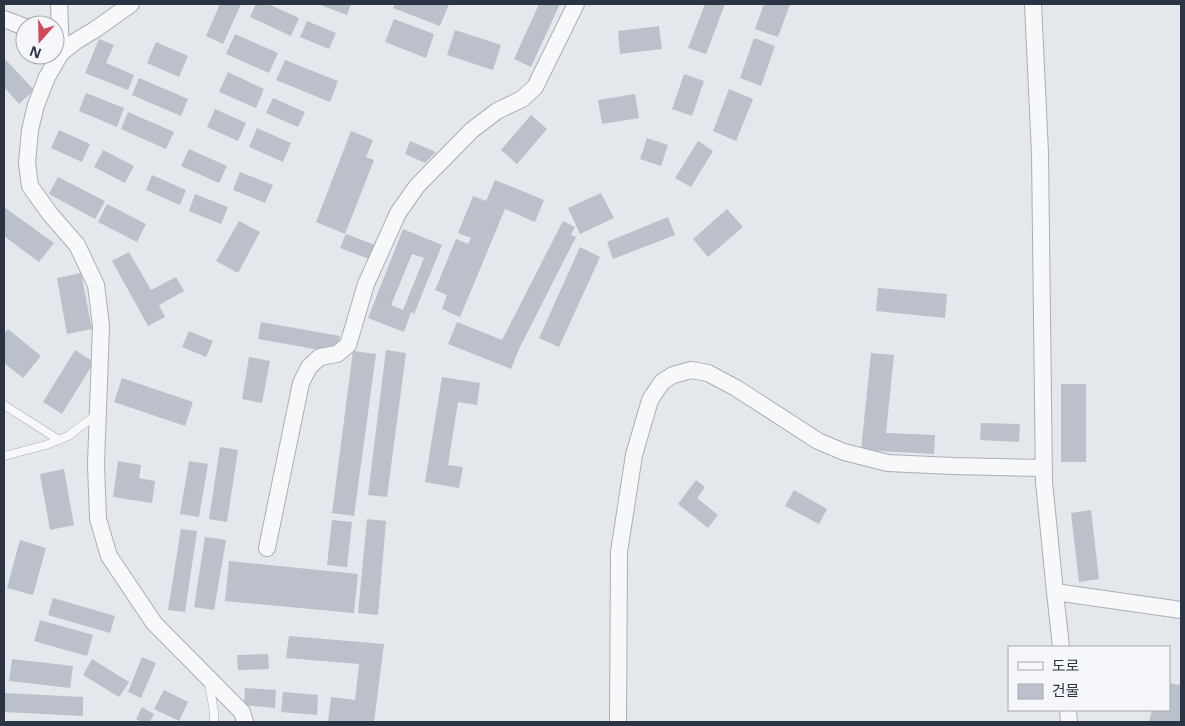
<svg xmlns="http://www.w3.org/2000/svg" width="1185" height="726" viewBox="0 0 1185 726" font-family="'Noto Sans','Noto Sans KR',sans-serif">
	<rect width="100%" height="100%" fill="#e4e7ec"/>
	<path fill="#bbc0ca" fill-rule="evenodd" d="M220,4h21l-18,40 -17,-8z
		M256,4h12l31,14 -8,18 -41,-19z
		M318,4h33l-4,11z
		M395,4h54l-9,22 -47,-18z
		M539,4h21l-29,63 -17,-8z
		M705,4h20l-19,50 -18,-6z
		M764,4h26l-12,33 -23,-8z
		M394,19l40,15 -8,24 -41,-16z
		M307,21l29,12 -7,16 -29,-12z
		M659,26l3,23 -42,5 -2,-23z
		M455,30l46,15 -8,25 -46,-15z
		M235,34l43,19 -9,20 -43,-19z
		M754,38l21,8 -14,40 -21,-8z
		M99,39l15,6 -8,18 28,12 -6,15 -43,-17z
		M156,42l32,14 -9,21 -32,-14z
		M4,58l30,32 -15,14 -15,-17z
		M285,60l53,21 -8,21 -54,-22z
		M228,72l36,17 -8,19 -37,-16z
		M684,74l20,7 -12,35 -20,-7z
		M139,78l49,21 -7,17 -49,-21z
		M729,89l24,10 -17,42 -23,-10z
		M86,93l38,15 -7,19 -38,-16z
		M635,94l4,24 -37,6 -4,-24z
		M273,98l32,14 -7,15 -32,-14z
		M215,109l31,14 -8,18 -31,-14z
		M128,112l46,20 -8,17 -45,-20z
		M531,115l16,14 -30,35 -16,-14z
		M257,128l34,15 -8,19 -34,-15z
		M59,130l31,14 -8,18 -31,-14z
		M351,131l22,9 -7,17 8,3 -29,74 -29,-12z
		M647,138l21,7 -7,21 -21,-7z
		M410,141l26,11 -11,11 -20,-9z
		M698,141l15,10 -22,36 -16,-9z
		M189,149l38,17 -8,17 -38,-17z
		M103,150l31,16 -9,17 -31,-16z
		M240,172l33,13 -8,18 -32,-13z
		M152,175l34,15 -6,15 -34,-15z
		M58,177l47,24 -10,18 -46,-25z
		M495,180l49,20 -9,22 -30,-13 -45,108 -18,-8 5,-14 -12,-5 21,-51 12,5 3,-6 -13,-5 15,-37 13,5z
		M601,193l13,25 -34,16 -12,-26z
		M195,194l33,13 -7,17 -32,-13z
		M107,204l39,20 -9,18 -39,-20z
		M4,207l50,36 -15,19 -35,-26z
		M727,209l16,18 -35,30 -15,-18z
		M668,217l7,18 -62,24 -6,-17z
		M239,221l21,11 -22,41 -22,-12z
		M563,221l12,6 -4,8 5,2 -56,110 -9,22 -63,-25 9,-22 45,18z
		M403,229l39,16 -28,69 -3,-2 -7,20 -36,-14zM412,254l12,4 -21,52 -12,-5z
		M346,234l29,11 -6,14 -29,-11z
		M580,247l20,10 -41,90 -20,-9z
		M129,252l22,38 25,-13 8,14 -25,14 6,12 -17,9 -36,-65z
		M81,273l11,56 -25,5 -10,-56z
		M878,288l69,6 -2,24 -69,-7z
		M261,322l79,14 -3,17 -79,-14z
		M8,329l33,27 -18,22 -19,-15v-29z
		M189,331l24,10 -7,16 -24,-10z
		M75,350l19,12 -32,52 -19,-12z
		M386,350l20,3 -19,144 -19,-2z
		M353,351l23,3 -22,162 -22,-3z
		M871,353l23,2 -8,78 49,2 -1,19 -73,-4z
		M249,357l21,4 -8,42 -20,-4z
		M442,377l38,6 -3,22 -19,-3 -10,63 15,2 -4,21 -34,-6z
		M122,378l71,24 -8,24 -71,-24z
		M1061,384h25v78h-25z
		M981,423l39,1 -1,18 -39,-2z
		M220,447l18,3 -11,72 -18,-3z
		M118,461l23,4 -2,13 16,3 -3,22 -39,-6z
		M189,461l19,3 -9,53 -19,-3z
		M64,469l10,56 -24,5 -10,-56z
		M696,480l9,7 -8,11 21,17 -10,13 -30,-24z
		M794,490l33,19 -8,15 -34,-18z
		M1091,510l8,69 -20,3 -8,-69z
		M367,519l19,2 -8,94 -20,-2z
		M332,520l20,2 -5,45 -20,-2z
		M181,529l16,2 -12,81 -17,-2z
		M205,537l21,3 -12,70 -20,-3z
		M20,540l26,8 -13,47 -26,-7z
		M229,561l129,13 -4,39 -129,-12z
		M53,598l62,18 -5,17 -62,-18z
		M40,620l53,15 -6,21 -53,-15z
		M289,636l95,8 -10,78 -46,-1 3,-24 24,3 4,-36 -73,-6z
		M268,654l1,15 -31,1 -1,-15z
		M142,657l14,6 -15,35 -13,-6z
		M12,659l61,7 -3,22 -61,-7z
		M92,659l37,23 -10,15 -36,-22z
		M1169,683l9,2 3,-2v39h-32l3,-12h17z
		M245,688l31,2 -1,18 -31,-3z
		M164,690l24,12 -9,19 -25,-12z
		M283,692l35,3 -1,20 -36,-3z
		M4,693l79,4v19l-79,-4z
		M142,707l12,7 -4,8h-8l-6,-3z"/>
	<g fill="none" stroke-linecap="round" stroke-linejoin="round">
		<g stroke="#a9aeb7" stroke-width="9">
			<path id="service" d="M4,405l55,35
				M4,456l42,-11 22,-9 28,-21
				M209,683l5,29v10"/>
		</g>
		<g stroke="#a9aeb7" stroke-width="18">
			<path id="minor" d="M59,4l2,49
				M131,4l-35,25 -20,12 -15,12 -14,24 -11,28 -6,25 -3,33 3,23 20,28 27,31 19,40 5,41 -5,138 2,55 11,37 45,67 88,89 3,10
				M1033,4l7,149 4,329 11,110 126,18
				M4,19l21,8
				M267,548l34,-165 8,-16 11,-10 17,-3 11,-9 18,-61 32,-71 19,-27 55,-56 25,-19 25,-12 13,-12 41,-83
				M1055,592l6,55
				M1068,710l1,12
				M618,722l1,-170 15,-97 16,-55 12,-18 11,-7 18,-5 17,3 28,15 82,53 26,11 44,11 65,3 91,2"/>
		</g>
		<use href="#service" stroke="#f7f8fa" stroke-width="8"/>
		<use href="#minor" stroke="#f7f8fa" stroke-width="16"/>
	</g>
	<rect width="1185" height="726" fill="none" stroke="#2b3445" stroke-width="10"/>
	<rect x="1008" y="646" width="162" height="65" fill="#f4f6f9" stroke="#a4a8b1"/>
	<rect x="1018" y="662" width="25" height="8" fill="#f7f8fa" stroke="#a4a8b1"/>
	<text x="1052" y="671" font-size="15" fill="#2b3445">도로</text>
	<rect x="1018" y="684" width="25" height="15" fill="#bbc0ca" stroke="#a4a8b1"/>
	<text x="1052" y="696" font-size="15" fill="#2b3445">건물</text>
	<g transform="translate(40 40) rotate(200)"><circle r="24" fill="#f4f6f9" stroke="#a4a8b1"/>
	<path d="M0-4L9 19L0 12L-9 19Z" fill="#d1495b"/>
	<text y="-8" font-size="14" font-weight="bold" text-anchor="middle" fill="#2b3445">N</text>
	</g>
</svg>
